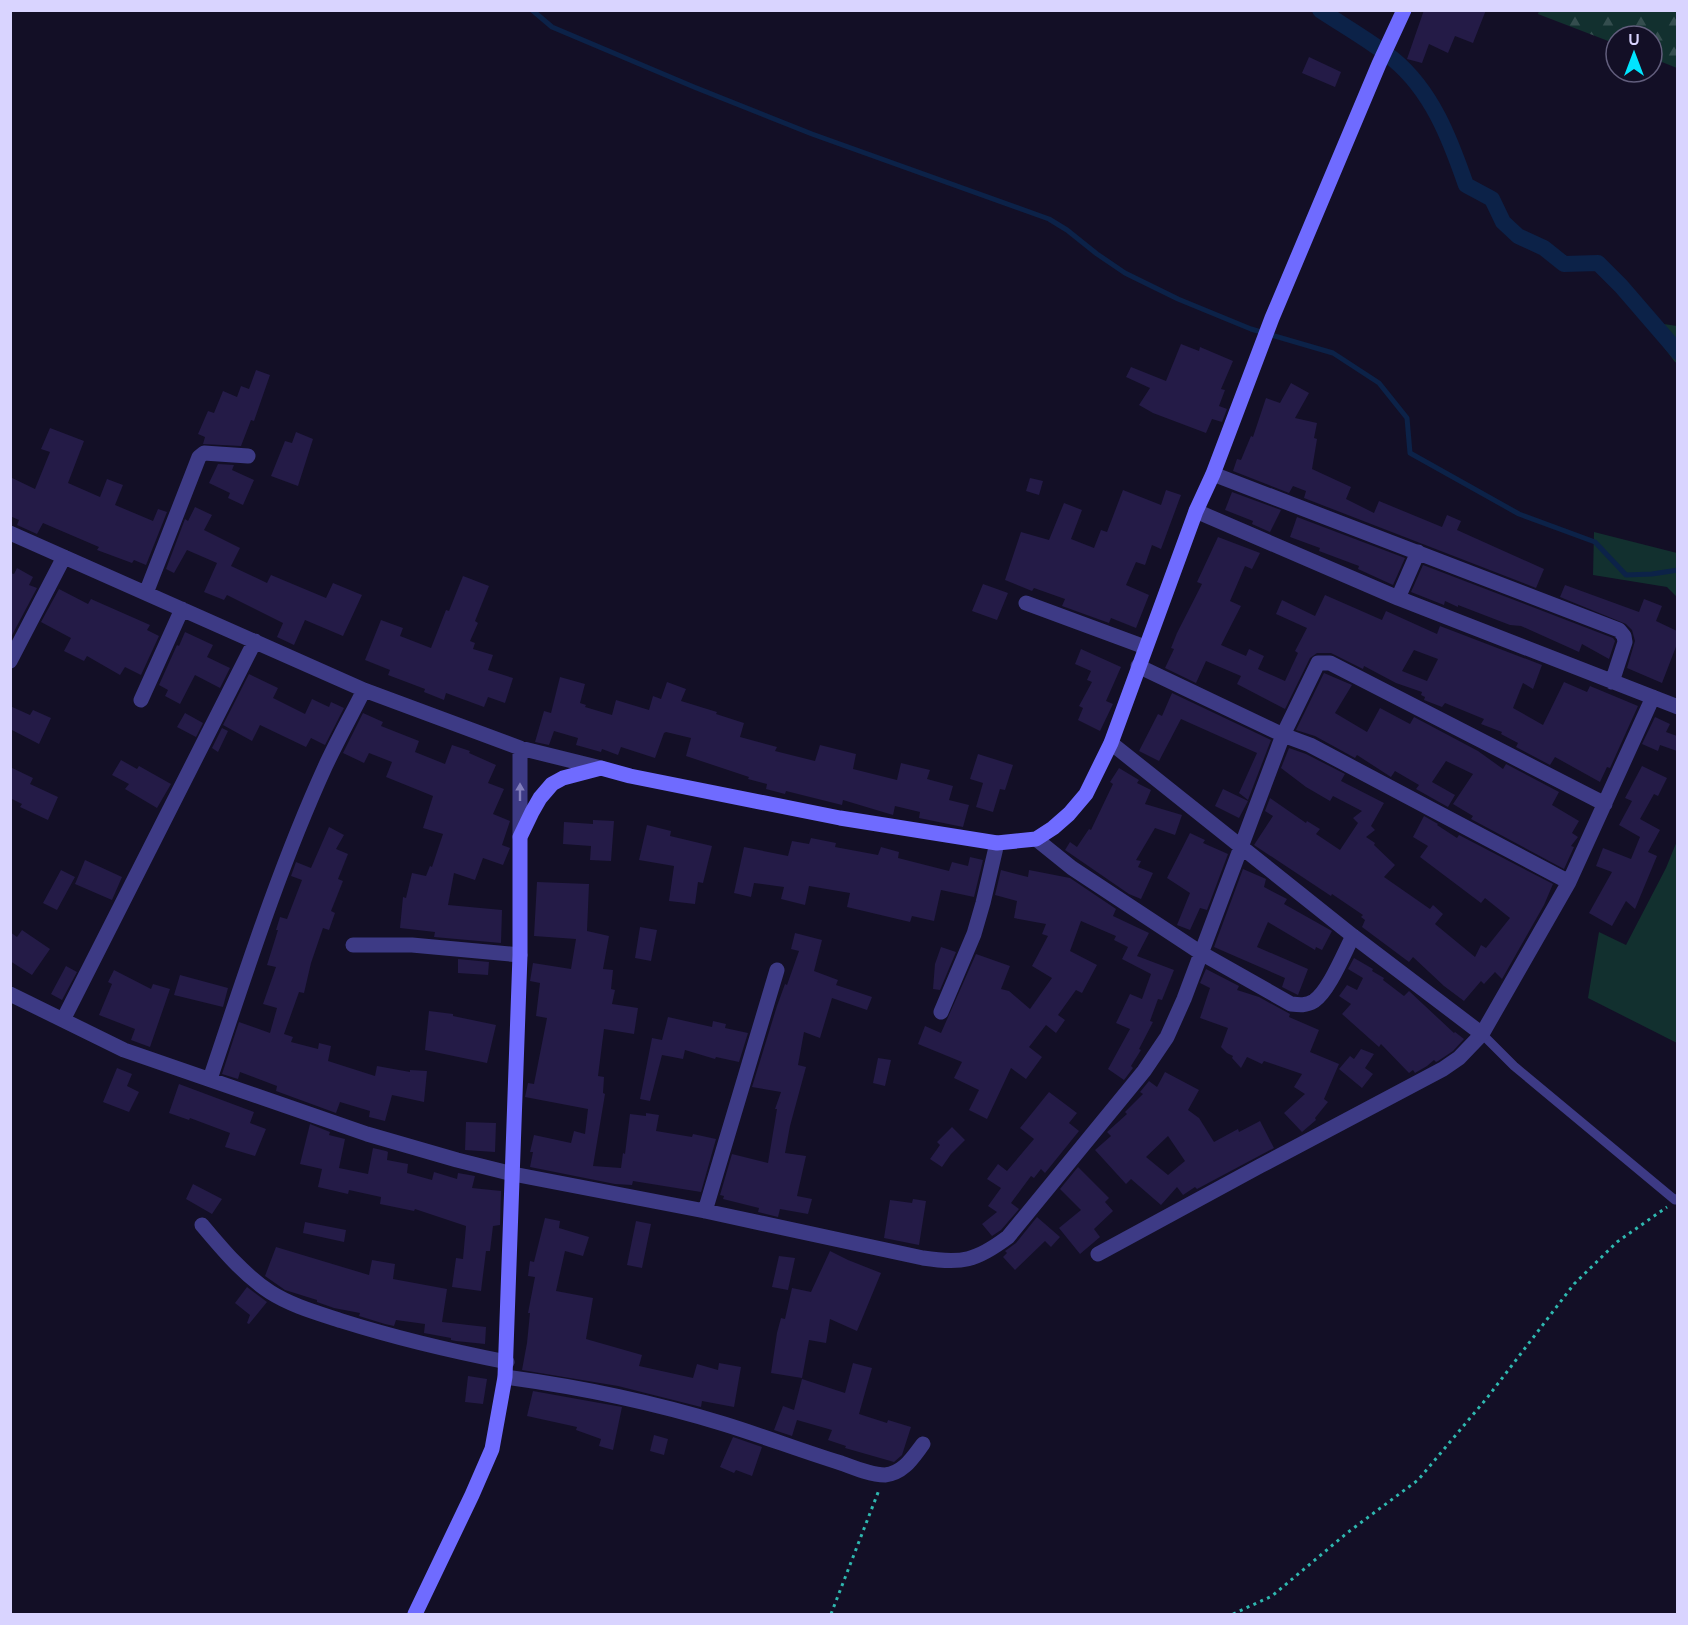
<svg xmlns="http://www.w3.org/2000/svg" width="1688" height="1625" viewBox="0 0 1688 1625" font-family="Cabin,sans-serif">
	<defs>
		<pattern id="forest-firs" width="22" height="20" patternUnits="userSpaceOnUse" patternTransform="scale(1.5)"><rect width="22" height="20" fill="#12302f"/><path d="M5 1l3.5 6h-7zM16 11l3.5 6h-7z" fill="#344d4e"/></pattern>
	</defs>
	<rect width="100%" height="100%" fill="#130f26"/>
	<path fill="#12302f" d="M1644,321l33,5v37l-2,-1z
		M1594,532l83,21v44l-10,-10 -74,-12z
		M1677,841v202l-89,-45 11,-66 27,13 40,-77z"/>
	<path fill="url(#forest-firs)" d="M1539,11h138v57l-25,-10v-22h-36v8l-78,-30z"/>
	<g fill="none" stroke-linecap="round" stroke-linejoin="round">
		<path stroke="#0c2248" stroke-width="5" d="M532,10l20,17 142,60 118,47 237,85 18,11 30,24 28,19 53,26 73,30 82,24 46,30 28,35 3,35 109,61 76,28 31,33 26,-1 26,-4"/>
		<path stroke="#0c2248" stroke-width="16" d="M1320,10c24,16 51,31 73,49 39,32 57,80 73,126l26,14 11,23 15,14 26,12 20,16 34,-1 23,23 57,66"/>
	</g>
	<path fill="#241b47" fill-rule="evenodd" d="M1424,10h62l-13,33 -18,-7 -7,17 -19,-9 -7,19 -15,-4z
		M1309,57l32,15 -6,15 -33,-14z
		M1181,344l18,7 1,-4 33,14 -12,28 4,1 -6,16 8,3 -5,13 -10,-3 -6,14 -53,-20 -14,-8 11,-17 -24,-11 5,-10 35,14z
		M256,370l14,5 -16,46 -3,-1 -10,26 -38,-2 2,-7 -7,-3 10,-23 6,2 9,-22 14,6 4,-11 8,3z
		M1291,383l18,10 -14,25 22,5 -3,15 3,1 -5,30 39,18 -5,12 28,14 5,-12 63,26 5,-12 14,6 -4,9 87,39 -8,19 -232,-90 2,-7 -13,-5 -4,7 -56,-22 4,-12 4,1 10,-24 2,1 13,-39 14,5z
		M50,428l34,13 -16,42 32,14 7,-18 16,6 -8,20 38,16 5,-12 9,3 -21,53 -12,-5 -2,3 -35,-13 2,-3 -56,-24 -6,11 -20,-9 2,-5 -9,-4v-39l25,12 15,-37 -9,-3z
		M296,432l17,7 -15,47 -27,-10 14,-35 7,2z
		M218,464l16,1 -2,5 22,10 -11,25 -15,-7 2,-5 -21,-10z
		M1030,478l13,3 -4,14 -13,-4z
		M1123,490l38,15 5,-15 15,5 -20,54 -9,-4 -7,20 -9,-3 -10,23 23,10 -13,33 -25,-10 -2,5 -47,-17 3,-7 -31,-11 -2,3 -27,-11 16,-48 28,8 15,-37 18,7 -11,29 23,9 7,-18 6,2z
		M1232,492l49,18 -11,22 -18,-8 1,-3 -28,-11z
		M195,507l17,8 -8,15 36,18 -9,18 36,17 4,-8 55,23 7,-15 29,12 -19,41 -38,-16 -11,25 -17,-8 6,-14 -56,-28 -3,5 -20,-8 13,-29 -30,-13 -13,23 -8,-4 19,-50 3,2z
		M1297,517l108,41 -12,27 -35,-16 1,-3 -40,-15 1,-3 -30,-11z
		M1218,537l42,16 -8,16 -7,-3 -15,35 11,5 -20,39 25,11 3,-7 15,7 -6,13 27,12 13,-28 -3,-2 12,-23 -31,-14 6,-14 33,16 10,-21 57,25 4,-9 51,23 3,-8 102,39 -9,24 -10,-6 -10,25 30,17 21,-43 23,10 3,-6 48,20 -28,62 -3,-1 -7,15 -45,-25 -5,8 -34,-18 2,-4 -17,-9 1,-2 -21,-8 3,-5 -39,-16 -3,4 -18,-7 1,-3 -4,-2 1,-3 -26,-9 -32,-17 -1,3 -32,-16h-14l-7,5 -25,51 -48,-25 4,-8 -35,-15 -10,22 -31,-15 9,-19 -3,-1 6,-15 25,-49 -5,-2zM1414,650l24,9 -11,22 -25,-10z
		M1423,565l190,73 2,3 -6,18 -27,-15 -3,8 -58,-26 -11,-1 -52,-20v2l-13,-6 -1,4 -33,-13z
		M17,568l16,9 -4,8 8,3 -27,51v-66l4,1z
		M463,576l26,10 -14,35 3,2 -8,18 5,2 -2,6 20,6 -5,15 25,8 -8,25 -17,-6 -4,10 -38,-14 -2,7 -20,-8 1,-3 -37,-14 2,-5 -25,-10 16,-40 22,8 -3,8 31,12 15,-38 3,1z
		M983,584l25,9 -11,27 -25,-9z
		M1565,585l74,27 5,-13 18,7 -6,15 21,10v13l-15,39 -35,-15 8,-27 -3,-11 -6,-6 -66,-27z
		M59,589l29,15 3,-5 59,26 -3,5 12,6 -18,39 -16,-8 -5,8 -33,-19 -3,5 -20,-10 7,-13 -30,-16z
		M185,632l28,13 -6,12 23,11 -10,20 -25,-13 -15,29 -15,-8 3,-6 -9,-5 18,-40 2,1z
		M1081,649l40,18 -15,34 7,3 -13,27 -22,-11 5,-12 -4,-2 13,-24 -5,-2 4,-9 -16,-7z
		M1324,673l28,12 -17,28 32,19 13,-24 30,16 4,-7 64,34 25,18 3,-5 53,28 -7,13 27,16 -7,12 6,4 -7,9 3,1 -10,22 -93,-50 2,-3 -20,-12 20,-30 -27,-13 -14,21 23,13 -7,12 -32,-18 3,-4 -24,-14 -4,6 -34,-22 -2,3 -40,-22 -19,-6z
		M249,674l29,14 -5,10 32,16 7,-15 17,8 2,-5 13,6 -19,37 -14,-7 -5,9 -46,-22 -8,16 -29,-16z
		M560,677l25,7 -5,19 6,2 -1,2 27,8 4,-15 33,10 4,-14 8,3 6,-17 19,7 -5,12 36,11 -1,2 28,9 -4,14 37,10 -2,4 40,10 5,-16 36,9 -3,15 44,11 4,-17 29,7 -3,9 26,7 -4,14 20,5 -6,22 -44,-9 1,-6 -25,-6 -2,9 -50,-15 -1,5 -56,-14 -1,3 -19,-5 1,-5 -19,-5 1,-2 -63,-21 5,-18 -25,-6 -2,1 -9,25 -34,-11 -3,8 -16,-6 -1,3 -25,-7 2,-7 -24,-7 -5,14 -14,-3 9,-31 7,2z
		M1172,693l99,47 -23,60 -9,-7 18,-40 -76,-34 -22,42 -20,-10 19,-37 4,2z
		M10,706l20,9 3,-5 18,8 -12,26 -29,-15z
		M185,713l18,10 -7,14 -19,-10z
		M363,713l20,9 -2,4 38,15 -4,11 30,12 7,-19 18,6 -1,2 27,12 -8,18 16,6 -11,25 17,7 -8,24 8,3 -7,17 -20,-7 -8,22 -21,-7 -6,32 54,5 -1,33 -67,-6 1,-5 -35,-4 3,-31 3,1 6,-25 14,3 4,-10 2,1 11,-33 -20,-6 10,-32 -47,-19 6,-15 -23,-9 -5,10 -21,-10z
		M1655,717l15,7 -4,8 11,4v15l-17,-6 -2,6 -16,-7z
		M222,728l6,3 -10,21 -6,-4z
		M1289,748l17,6 39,20 -4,7 43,22 -13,23 4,4 -9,7 9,6 -1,2 21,20 -11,12 46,32 3,-4 10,9 -8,10 40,33 6,-12 5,3 24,-30 -25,-20 -4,5 -61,-46 8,-11 -15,-9 11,-21 14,8 -1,1 20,13 2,-3 94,49 -9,21 -42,74 -7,-7 -11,12 -3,-3 -17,20 -20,-15 -31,-29 -4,5 -47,-35 3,-7 -4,-3 2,-2 -31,-21 -1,2 -77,-51 19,-29 -8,-5 5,-13 36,25 1,-2 13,8 -4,5 24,16 18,-27 -5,-5 9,-7 -29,-15 -3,5 -24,-14 -25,-19z
		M978,754l35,11 -8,25 -5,-1 -7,23 -17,-5 7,-24 -13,-4z
		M121,760l16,9 2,-3 32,18 -14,24 -32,-19 4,-5 -17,-9z
		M1642,766l25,12 -9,18 -4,-2 -14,25 20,11 -12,22 9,4 -22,53 -9,-8 -14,25 -23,-13 23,-41 -16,-6 7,-18 28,11 9,-22 -21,-12 13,-24 -7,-3z
		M10,767l23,11 -3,6 28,13 -10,23 -28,-13 2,-3 -12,-6z
		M1119,768l20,12 -2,3 14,7 -6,14 37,11 -7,20 -20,-7 -19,32 5,1 -3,6 15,6 -12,26 -12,-5 -64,-44 5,-8 7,5 12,-18 2,1 22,-46 -3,-2z
		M1223,789l25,12 -9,17 -24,-12z
		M593,820l21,1 -3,40 -21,-1 1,-14 -28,-2 1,-22 29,2z
		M647,825l24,6 -1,5 42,10 -9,37 -5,-1 -3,22 -26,-3 5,-35 -35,-6z
		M329,827l15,8 -8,14 12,5 -10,25 5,2 -12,30 4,2 -6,17 -6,-2 -12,35 -7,30 -5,-1 -15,42 9,3 -2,5 27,7 1,-6 12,3 -3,15 47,15 2,-10 33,6v-2l17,1 -3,31 -32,-7 -7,26 -16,-4 1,-6 -30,-9 -4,11 -60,-22 1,-5 -37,-14 -2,7 -16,-5 17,-52 31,11 7,-25 -14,-4 13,-37 -9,-2 11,-35h-2l4,-13 7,2 15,-39 -11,-4 5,-14 15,6z
		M1190,833l15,7 -2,3 25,11 -21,56 -7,-2 -10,22 -13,-5 13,-32 -23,-15z
		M811,838l25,5 -1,4 43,8 3,-8 18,5 -1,6 51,13 3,-9 16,4 2,-9 13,3 -9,37 -33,-7 -7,31 -22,-5 -2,6 -63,-15 3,-14 -41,-7 -4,19 -24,-6 3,-12 -30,-4 -3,14 -17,-4 10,-46 44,9 4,-15 17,3z
		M85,860l37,17 -10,23 -37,-16z
		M1243,869l23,10 -2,8 23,12 -3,5 48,27 -10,19 -6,-3 -1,3 -47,-28 -11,25 51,22 -10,26 -16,-8 3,-9 -71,-31z
		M61,870l14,7 -18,33 -14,-7z
		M1001,870l27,7 1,-7 41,8 46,31 -3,7 36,17 -12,23 37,14 -12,30 -4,-1 -8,22 3,1 -14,27 2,1 -10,16 2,2 -9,12 -16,-11 22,-40 -14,-6 14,-29 12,5 9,-25 -29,-15 6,-12 -14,-7 2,-4 -35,-15 -11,30 27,14 -15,28 -6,-3 -18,25 7,5 -9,13 -10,-8 -17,22 13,10 -16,22 -15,-11 -24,51 -18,-9 10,-20 -25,-12 8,-16 -44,-18 7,-18 16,7 35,-79 34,12 -9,23 8,2 21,18 22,-31 -20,-12 16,-30 -6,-2 4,-10 -32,-6 3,-17 -22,-6z
		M537,882l52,2 -2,47 22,5 -6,33 10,1 -2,19 4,1 -3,14 26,4 -4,26 -30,-5 -6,47 6,1 -1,16 2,1 -12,72 28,2 2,-15 2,1 5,-40 16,2v-3l13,2 -3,16 36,6 1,-3 23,5 -15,53 -68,-11 -1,4 -17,-1 -85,-17 3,-15h-3l4,-17 37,8 3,-12 11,3 3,-25 -63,-12 3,-14 6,1 13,-66 -11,-2 4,-33 -10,-2 3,-18 38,6 5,-30 -42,-3z
		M640,927l17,3 -6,31 -16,-3z
		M22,930l28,19 -18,26 -22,-14v-29l7,5z
		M795,933l27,7 -8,31 24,9 -2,5 36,12 -5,13 -35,-12 -12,40 -16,-6 -6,33 8,2 -16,59 -5,27 21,3 -9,40 15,3 -4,15 -28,-5 -2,8 -20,-5 1,-4 -36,-9 1,-3 -4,-1 12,-41 36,9 9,-54h-2l6,-17 -29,-5 25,-81 8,-22 2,1 12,-34 -8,-2z
		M941,947l15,5 -16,38 -7,-1 2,-25z
		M1354,958l19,11 -1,2 12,7 -1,2 21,16 5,-5 45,42 1,-1 9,7 -11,12 -15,10 -2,1 -2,-2 -7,6 -12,7 -2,-3 -4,3 -28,-29 -2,3 -37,-33 9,-10 -12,-8 8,-11 10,5 6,-12 -15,-9z
		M458,959l31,3 -1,13 -30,-2z
		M66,966l11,6 -15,28 -11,-6z
		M1206,969l33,17 -2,4 22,7 31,17 -1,3 30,13 -9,22 29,12 -15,35 4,3 -13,16 1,2 -14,12 -18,-19 21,-19 -11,-7 8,-13 -38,-13 -2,3 -15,-7 -6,11 -9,-10 1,-2 -6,-3 -6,-6 7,-19 -28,-10 10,-30 -10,-5z
		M114,970l37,19 2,-5 17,5 -20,58 -19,-7 4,-11 -36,-14 13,-31 -4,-2z
		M180,975l48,13 -5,19 -49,-12z
		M429,1011l24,3v2l43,9 -9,38 -62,-13z
		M668,1017l44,10 1,-6 13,3 -1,4 23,5 -9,29 -23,-5 -1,2 -30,-9 -2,9 -21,-4 -12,46 -10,-2 12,-61 10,2z
		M1361,1049l13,5 -9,14 8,6 -11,14 -23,-19 11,-13 4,3z
		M878,1058l13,2 -6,26 -12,-3z
		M117,1068l15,6 -5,12 12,6 -10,20 -26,-10z
		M1165,1072l34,18 -11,20 11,8 15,24 24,-13 1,3 21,-11 14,27 -77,41 -2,-2 -12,8 -6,-8 -16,18 -30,-26 -5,5 -31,-34 16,-14 -4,-4 20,-18 -2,-2 18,-18 -3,-2 9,-11 8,6zM1168,1136l17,25 -17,14 -22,-18z
		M179,1084l75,28 -4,11 16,6 -11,27 -30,-9 5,-14 -40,-15 -1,2 -20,-7z
		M1049,1092l28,21 -8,10 10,8 -34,42 -4,-4 -7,9 -3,-2 -20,27 8,6 -18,21 -9,6 -10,-12 15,-12 -9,-6 13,-18 -14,-9 11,-15 9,7 27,-32 -14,-11z
		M466,1122l30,1 -1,29 -30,-2z
		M310,1124l20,8 -1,3 16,4 -6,29 29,6 5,-26 13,3 2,1 -1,8 21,4 -1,9 25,7 2,-8 23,7 1,-6 17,3 -3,12 29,3 -1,34 -7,1 -3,25h-4l-5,40 -29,-4 4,-29 7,1 3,-33 -51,-17 -1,2 -34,-7 1,-7 -32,-7 -1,4 -30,-7 4,-18 -22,-5z
		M952,1127l13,13 -14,14 -9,13 -12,-8 10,-14 -3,-3z
		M1078,1167l31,31 -4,4 8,9 -19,18 6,8 -20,17 -21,-26 22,-18 -21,-21z
		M193,1184l29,15 -10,15 -26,-15z
		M913,1199l13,2 -7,44 -35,-7 6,-38 22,3z
		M1037,1217l23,20 -9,10 -6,-6 -30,29 -12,-13 4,-4 -2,-2 11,-8z
		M545,1218l15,3 -1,7 30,9 -6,19 -18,-5 -9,40 37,7 -7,41 56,16 -3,11 54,12 4,-14 21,6 1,-7 22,4 -7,40 -32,-6 -1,6 -83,-21 -96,-16 5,-27 3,-30h-2l7,-36 -7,-1 2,-15 4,1z
		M636,1221l15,3 -9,44 -15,-3z
		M305,1222l41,8 -2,12 -41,-9z
		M276,1247l93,28 3,-15 23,4 -2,15 54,10 -5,33 44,5 -1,17 -29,-3 -5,-1v-2l-27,-5 1,-9 -29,-4 -2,6 -9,-2 -26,-8 1,-3 -26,-5 -17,-6v-2l-32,-10 -20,-14z
		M830,1251l18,9 33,13 -24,58 -27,-12 -4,24 -17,-3 -7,38 -31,-5 6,-40 4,-15 4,1 7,-31 19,4z
		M779,1256l16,2 -7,32 -16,-3z
		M247,1287l20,15 -18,22 -2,-1 3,-8 -15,-12z
		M853,1363l19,5 -13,46 28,9 1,-3 23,7 -9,28 -8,7 -49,-14 1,-2 -18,-6 4,-10 -35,-10 -5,16 -18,-6 9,-24 11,4 8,-31 43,14z
		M468,1376l19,3 -4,25 -18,-2z
		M533,1391l89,16 -9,43 -14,-4 2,-7 -25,-9 1,-3 -50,-11z
		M654,1435l14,4 -4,16 -14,-4z
		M733,1437l29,10 -10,29 -16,-6 -2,3 -14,-6z"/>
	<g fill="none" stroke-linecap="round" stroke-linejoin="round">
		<path stroke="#2fb8b0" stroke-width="3" stroke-dasharray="3 4.5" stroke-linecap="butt" d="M831,1614l48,-124
			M1233,1614l39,-18 75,-63 71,-53 69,-82 87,-114 43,-42 50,-35"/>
		<path stroke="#3d3a85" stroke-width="9" d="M1482,1034l32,32 161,134 3,-2"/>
		<path stroke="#3d3a85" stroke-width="15" d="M1213,474l406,156 5,6 1,6 -13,40
			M1196,511l202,87 280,109
			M10,533l354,157 156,58 81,20
			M146,593l53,-136 5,-4 44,3
			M1398,598l20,-46
			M1026,603l119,44
			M10,661l54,-104
			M1138,666l145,69 27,10 259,137
			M141,700l41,-91
			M1111,743l242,193 129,98
			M520,748v89
			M1036,839l36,29 129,85 90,51c8,1 15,2 23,-3 15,-10 30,-48 39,-65
			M353,945h59l108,10
			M10,994l114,56 243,84 90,26 56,14 192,37 218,47c39,6 53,3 85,-21l136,-166 23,-34 17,-38 99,-264 35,-72h12l275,141
			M941,1012l33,-78 9,-31 14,-60
			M63,1020l192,-379
			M210,1079c35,-104 69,-211 115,-312 12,-26 26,-51 39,-77
			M705,1211l72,-241
			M202,1225c21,25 41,49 68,67 22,14 48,21 72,29 54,17 109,30 165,41
			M1098,1254l162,-88 183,-97 16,-11 23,-24 87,-152 84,-185
			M505,1377c75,10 147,25 219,47 39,12 78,27 117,39 13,5 30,12 44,12 19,-2 28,-18 38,-31"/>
		<path stroke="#6f6bff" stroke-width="15" d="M415,1614l57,-119 20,-46 13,-72 15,-422v-118l12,-25 8,-14 12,-14 11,-6 38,-10 29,8 210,42 157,25 39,-4 17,-11 16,-14 17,-20 25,-51 85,-232 17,-37 59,-156 107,-254 25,-54"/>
	</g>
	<defs><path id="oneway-solid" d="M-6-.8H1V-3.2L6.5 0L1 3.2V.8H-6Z" transform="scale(1.5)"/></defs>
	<use fill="#837fbc" href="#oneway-solid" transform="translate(520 792) rotate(-90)"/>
	<rect width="1688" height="1625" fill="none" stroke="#d9d4ff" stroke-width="24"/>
	<g transform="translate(1634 54)"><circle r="28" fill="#130f26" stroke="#625e7d" stroke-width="1.5"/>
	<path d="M0-4.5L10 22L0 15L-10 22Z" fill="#00e5ff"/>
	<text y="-9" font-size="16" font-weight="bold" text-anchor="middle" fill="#d9d4ff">U</text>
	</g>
</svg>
